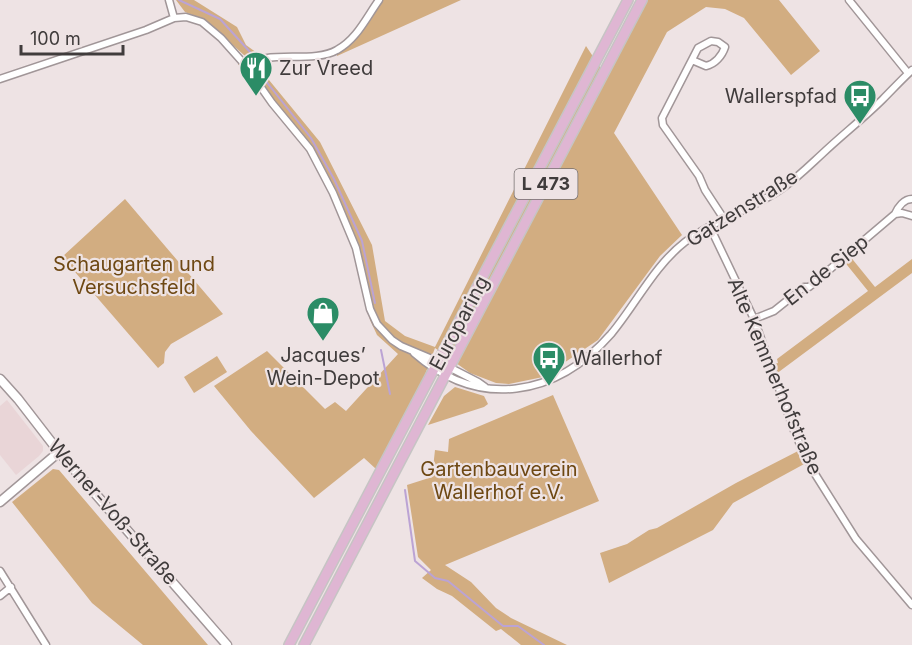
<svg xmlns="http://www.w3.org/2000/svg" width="912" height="645" viewBox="0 0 912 645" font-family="Inter,sans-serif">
	<rect width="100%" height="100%" fill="#eee3e4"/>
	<path fill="#e9d5d7" d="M7,400l36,46v5l-4,5 -23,19 -16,-20v-49z"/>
	<path fill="#d2ad81" d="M176,0h18l43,27 9,18 14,10 9,25 51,62 52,103 13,76 20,15 30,11 151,-301 20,30 41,-76h132l41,51 -29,24 -47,-57 -19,-9 -19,-2 -39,25 -53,101 68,102 -22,21 -62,84 -55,37 -34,7 -13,-1 -26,-10 -35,-25 -13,35 -46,86 -12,-11 -50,40 -63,-67 -37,-45 53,-35 58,58 10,-7 11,9 52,-57 -21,-19 -7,-15 -16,-68 -28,-66 -14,-28 -74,-94 7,-8 -40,-36 -20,-8z
		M375,0h86l-124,56v-9l15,-12z
		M125,199l98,115 -52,30 -6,8 -1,11 -6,5 -96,-111z
		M849,255l26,32 37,-28v14l-136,101 -2,-10 4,-1 -1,-4 91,-68 -25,-31z
		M217,356l10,16 -33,21 -10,-16z
		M455,387l29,9 4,8 -4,3 -56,18 16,-29z
		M553,395l46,106 -154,64 26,17 25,26 15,10 56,27h-46l-20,-16 -5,2 -44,-35 -15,-7 -15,-11 9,-8 -13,-13 -11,-72 25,-8 3,-27 13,2 1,-13z
		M800,450l6,13 -73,40 -20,27 -104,53 -9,-30 27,-9 22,-14 8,-2 79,-45z
		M53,469l6,1 149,175h-65l-51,-42 -80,-101z"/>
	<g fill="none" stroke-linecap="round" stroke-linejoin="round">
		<path stroke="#bba3d4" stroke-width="2" d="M179,0l41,19 30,33
			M259,66l2,9 50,63 23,41 28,62 13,62
			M381,350l9,44
			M405,490l10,71 20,17 13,3 55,45h15l26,19"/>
		<g stroke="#a19698" stroke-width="9">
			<path id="street" d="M169,0l5,18
				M849,0l59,73
				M692,60l14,6c9,-2 16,-10 19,-19l-7,-5 -7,-1 -13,7 -36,70 1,7 36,51 6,14 19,29
				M246,66c19,-17 67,-2 91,-16 20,-11 29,-32 42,-50
				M0,79l146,-49 28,-12 12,-1 16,5 19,16 25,28 26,37 38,46 23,44 23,55 14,61 7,15 15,16 9,6 38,16 39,20 7,5
				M895,214c3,-7 9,-15 17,-15
				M710,227l44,92 42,117 19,38 41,65 56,66
				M754,319l20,-8 30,-24h5l86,-73 7,-1 10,3
				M414,353c65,57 142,44 197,-19 25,-30 43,-68 74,-92 30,-23 69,-33 99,-55 14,-10 26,-22 38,-33 20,-19 42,-36 61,-55 10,-10 19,-20 29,-29
				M0,571l46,74
				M0,596l11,-9"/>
		</g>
		<g stroke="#a19698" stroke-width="11">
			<path id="secondary" d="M0,379l18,20 41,53 168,193
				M0,502l59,-50"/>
		</g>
		<g stroke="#c6c4c4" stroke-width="12">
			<path id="primary" d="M289,645l339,-645
				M304,645l338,-645"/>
		</g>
		<use href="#street" stroke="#fff" stroke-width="6"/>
		<use href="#secondary" stroke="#fff" stroke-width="8"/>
		<use href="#primary" stroke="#dfb6d3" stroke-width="9"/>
	</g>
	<defs>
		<g id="restaurant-pin" transform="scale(1.725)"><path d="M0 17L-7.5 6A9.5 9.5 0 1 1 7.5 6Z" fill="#2b8c66" stroke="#eee3e4"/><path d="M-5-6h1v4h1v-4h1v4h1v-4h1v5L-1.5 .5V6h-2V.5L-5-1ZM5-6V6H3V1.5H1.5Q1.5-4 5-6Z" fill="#fff"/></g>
		<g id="bus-pin" transform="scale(1.725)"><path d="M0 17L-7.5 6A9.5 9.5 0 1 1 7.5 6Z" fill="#2b8c66" stroke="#eee3e4"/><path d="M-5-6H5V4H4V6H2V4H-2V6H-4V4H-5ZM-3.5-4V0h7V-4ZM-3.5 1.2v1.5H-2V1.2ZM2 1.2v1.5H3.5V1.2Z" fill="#fff"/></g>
		<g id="shop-pin" transform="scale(1.725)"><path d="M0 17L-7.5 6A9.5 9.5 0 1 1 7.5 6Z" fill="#2b8c66" stroke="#eee3e4"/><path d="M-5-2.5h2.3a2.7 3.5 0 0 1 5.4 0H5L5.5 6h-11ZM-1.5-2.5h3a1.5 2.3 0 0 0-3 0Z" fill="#fff"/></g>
	</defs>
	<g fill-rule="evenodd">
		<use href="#restaurant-pin" x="256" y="68"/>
		<use href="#bus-pin" x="860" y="96"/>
		<use href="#shop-pin" x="323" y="313"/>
		<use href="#bus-pin" x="549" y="358"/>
	</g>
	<g text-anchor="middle" stroke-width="4.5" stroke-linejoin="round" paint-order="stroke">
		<rect fill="#eee3e4" stroke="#746e6e" stroke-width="1.5" x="514.5" y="169" width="63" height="30" rx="4.5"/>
		<g font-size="18" font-weight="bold" fill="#403c3c">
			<text x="546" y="190">L 473</text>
		</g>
		<g font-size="20" fill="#403c3c" stroke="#eee3e4" text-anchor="start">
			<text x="279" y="75">Zur Vreed</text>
			<text x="837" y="103" text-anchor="end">Wallerspfad</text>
			<text x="323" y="362" text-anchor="middle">Jacques’<tspan x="323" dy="23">Wein-Depot</tspan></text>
			<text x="572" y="365">Wallerhof</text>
		</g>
		<g font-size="20" fill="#403c3c" stroke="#eee3e4">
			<text transform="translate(742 208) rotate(-32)" y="7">Gatzenstraße</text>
			<text transform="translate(826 270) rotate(-38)" y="7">En de Siep</text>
			<text transform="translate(459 323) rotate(-62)" y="7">Europaring</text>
			<text transform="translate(775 376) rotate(67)" y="7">Alte Kemmerhofstraße</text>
			<text transform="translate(113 512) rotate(49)" y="7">Werner-Voß-Straße</text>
		</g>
		<g font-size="20" fill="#6e4813" stroke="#eee3e4">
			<text x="134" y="271">Schaugarten und<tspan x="134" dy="23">Versuchsfeld</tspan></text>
			<text x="499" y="476">Gartenbauverein<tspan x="499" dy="23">Wallerhof e.V.</tspan></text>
		</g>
	</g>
	<path d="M21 45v9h102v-9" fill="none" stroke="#403c3c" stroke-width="3"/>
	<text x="30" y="45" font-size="18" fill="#403c3c" stroke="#eee3e4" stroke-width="4.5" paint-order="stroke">100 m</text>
</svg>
